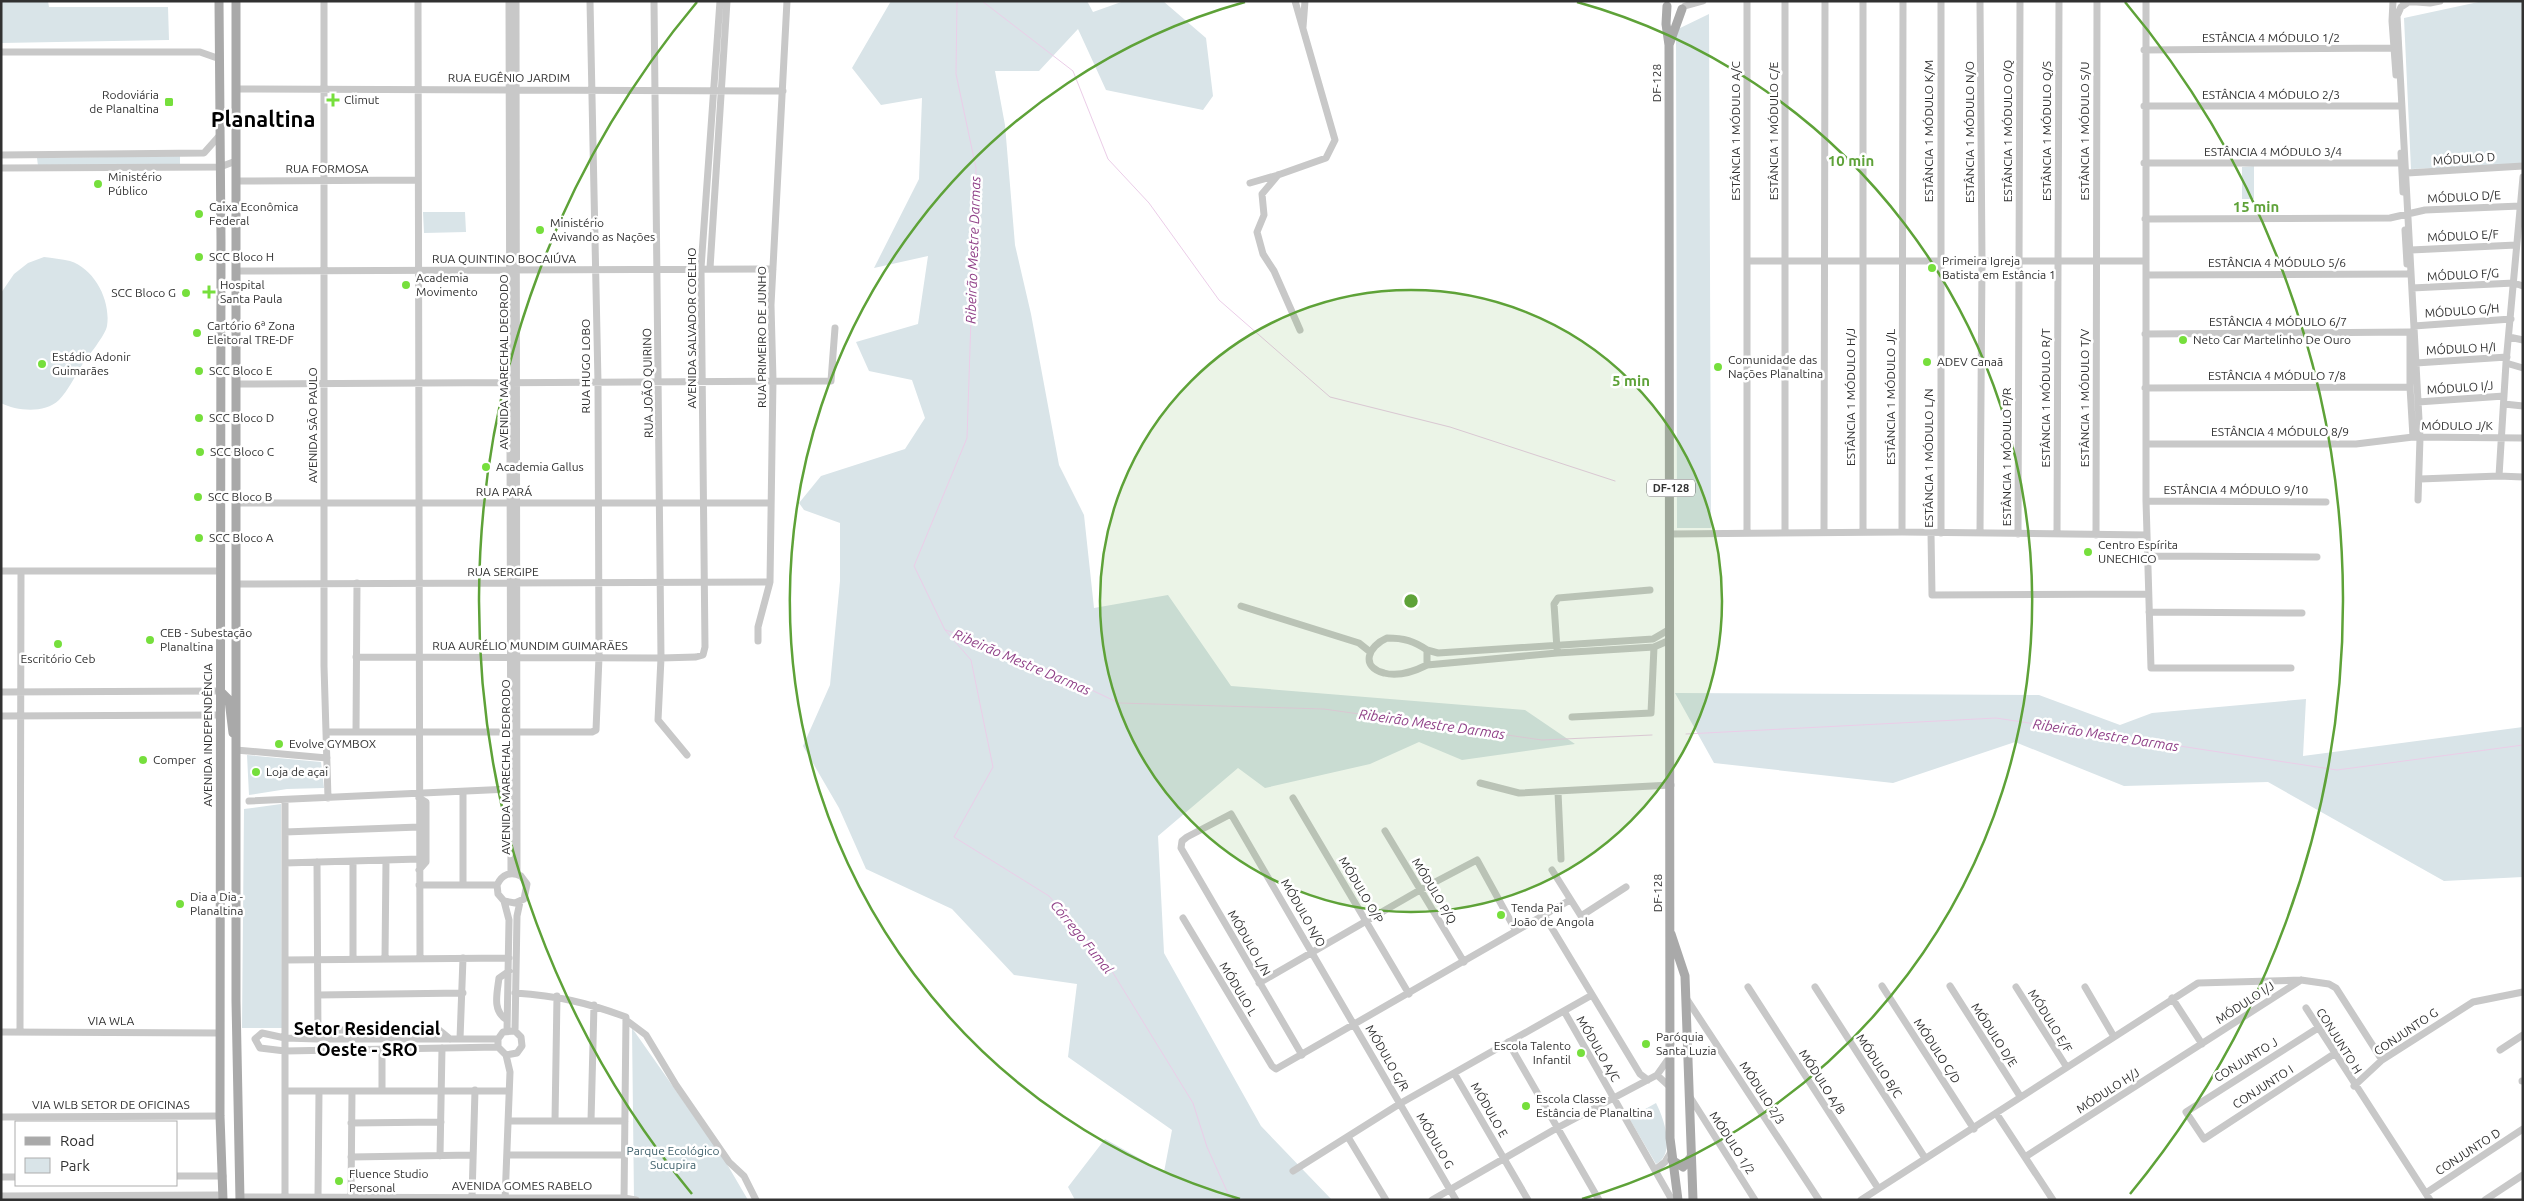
<svg xmlns="http://www.w3.org/2000/svg" width="2524" height="1201" viewBox="0 0 2524 1201" font-family="Ubuntu,sans-serif">
	<rect width="100%" height="100%" fill="#fff"/>
	<path fill="#d9e4e8" d="M1,1h47l1,6h119l1,33 -168,3z
		M891,1h196l6,11 31,-11h39l43,37 7,58 -10,14 -97,-20 -28,-61 -39,42h-44l10,54 10,120 16,69 28,151 25,50 10,93 74,-13 63,91 294,24 50,34 -113,16 -43,-18 -49,22 -105,24 -27,-20 -80,68 6,117 97,173 71,74h-257l-7,-13 37,-48 59,33 8,-42 -104,-73 9,-73 -63,-9 -62,-66 -86,-40 -27,-61 -36,-62 27,-61 10,-104v-58l-36,-13 -5,-7 22,-27 84,-27 20,-31 -13,-38 -43,-9 -13,-29 62,-18 10,-68 -54,12 45,-89 3,-81 -41,7 -29,-37z
		M2483,1h40l-1,164 -111,4 -7,-151z
		M1709,14l2,514h-34l-1,-498z
		M180,156v8l-142,2 -1,-8z
		M2254,166v33h-12v-32z
		M423,212h42l1,20 -42,1z
		M44,257c8,1 18,2 26,4 25,8 41,40 37,65 -2,10 -19,30 -25,39 -7,11 -14,26 -23,35 -15,14 -42,11 -58,3v-110l13,-19 14,-11z
		M1675,693l364,2 81,30 32,-12 154,-14 -3,57 220,-29v150l-79,4 -176,-99 -144,4 -109,-44 -122,41 -179,-20z
		M247,755l74,7 3,26 -37,1 -38,6z
		M281,804l1,224h-40l2,-219z
		M632,1028l92,131 24,41h-114z
		M1656,1103c8,15 20,51 0,61l-27,-46z"/>
	<g fill="none" stroke-linecap="round" stroke-linejoin="round">
		<path stroke="#ebcde8" stroke-width="1" d="M957,1l-1,73 20,94 -9,270 -53,128 31,64 26,30 22,107 -39,70 95,59 58,67 86,140 14,44 24,53
			M982,1l91,70 35,88 41,44 70,97 111,97 120,30 165,54
			M946,630l97,37 76,36 205,6 218,31 110,-5
			M1686,734l310,-16 341,52 186,-25"/>
		<path stroke="#c8c8c8" stroke-width="7" d="M324,1v665l4,132
			M418,1l2,958
			M509,1l2,872
			M516,1l1,873
			M654,1l7,657 -3,62 29,35
			M1747,1v531
			M1785,1v531
			M1941,1v532
			M2146,1v500l5,167h140
			M2393,1l-1,20 4,54
			M2403,1l27,2 10,-2
			M2407,3l-6,4 -4,9 23,422 -2,62
			M1685,6l18,-5
			M1303,27l2,-26
			M2144,50l252,-2
			M1,52h199l20,7
			M236,89l547,2
			M2144,106h255
			M2401,153l2,39
			M1,155l203,-2 16,-18
			M2144,163h257
			M1,168l219,-1 16,-6
			M2407,173l116,-7
			M1278,175l-16,19 2,21 -7,17 6,22 11,17 26,59
			M236,181l182,-1
			M1250,183l28,-8 48,-17 9,-18 -40,-139
			M2145,219l245,-1 35,-8 95,-4
			M2405,230l2,34
			M2411,250l105,-5
			M1748,261h398
			M710,268l17,-267
			M236,271l537,-2
			M2146,275l261,-1
			M2412,288l102,-5 9,3
			M2414,326l97,-7
			M2410,332v55l3,50
			M2145,334l265,-2
			M2509,337l14,3
			M2416,363l91,-6
			M2506,363l17,5
			M237,384l594,-3 4,-53
			M2145,388l265,-1
			M2418,402l86,-6
			M2504,404l19,2
			M2146,444h210l57,-7 110,1
			M2499,476l7,-113 17,-186
			M2420,479l79,-3 24,1
			M2146,501l180,1
			M236,503h535
			M1824,532l1,-531
			M1863,532v-531
			M1902,532l1,-531
			M1931,533l1,62 216,-1
			M1980,533l2,-271 -2,-261
			M1671,534l231,-2 245,3
			M2018,534l2,-533
			M2057,534l2,-533
			M2096,535l1,-534
			M2148,556l169,1
			M1,571h219
			M236,584l534,-2
			M1241,606l118,37 10,8
			M2149,612l153,1
			M1387,638c17,0 27,3 40,12v15c-12,6 -29,12 -43,8 -24,-6 -16,-27 3,-35z
			M758,641v-14l12,-45 3,-202 -2,-75 16,-304
			M1557,649l-3,-45 4,-6 92,-8
			M1427,650l11,3 215,-14 17,-10
			M356,657l305,1 35,-1 7,-2 2,-8 -4,-379 19,-267
			M1427,665l130,-12 97,-6 16,-7
			M1,692l219,-1
			M1,716l219,-1
			M1572,717l79,-4 3,-66
			M327,732h265l4,-2 3,-73 -1,-274 -8,-382
			M356,732l1,-149
			M236,750l91,8
			M1480,783l39,10 152,-8
			M463,792v93
			M1558,792l3,67
			M419,798l7,4v60l-7,8
			M1293,798l116,196
			M285,800v397
			M249,801l262,-12
			M1385,831l79,131
			M285,832l134,-5
			M353,861v98
			M317,862l1,177
			M285,863l134,-4
			M1552,870l29,46 45,-29
			M419,885h78
			M504,901l11,2 9,-4 3,-15 -6,-8c-10,-5 -19,-2 -24,9l1,9 6,7 5,19 -2,111
			M1544,915l96,159 8,6
			M1183,918l89,148 4,3 294,-169
			M385,959l1,-99
			M285,960l224,-2
			M1259,983l161,-93 57,-30 39,71
			M1882,986l92,143
			M1950,986l70,110
			M1748,987l130,201
			M1815,987l110,171
			M2016,987l50,79
			M2085,987l28,48
			M515,993c43,3 70,9 111,24l-2,183
			M318,995l145,-2
			M1686,998l133,202
			M2172,998l30,46
			M2306,1008l124,192
			M1564,1011l108,189
			M507,1020c-15,-9 -10,-26 -8,-42l10,-7
			M626,1020l20,15 30,50 53,77 15,14 12,24
			M2318,1028l-132,84 18,27 130,-85
			M515,1031l-12,1 -5,7v8l8,8 11,-2 5,-7 -1,-9 -6,-6 2,-115 3,-14
			M1,1032l219,1
			M20,1032l1,-461
			M329,1039l5,-9h105l11,9
			M460,1039l3,-81
			M498,1039h-180l-33,-1 -23,-5 -7,6 5,9 25,3 213,-4
			M1508,1042l91,158
			M2500,1050l23,-15
			M1302,1055l-121,-207 1,-7 5,-4 44,-23 225,386
			M1454,1073l74,127
			M1657,1075l13,12
			M2522,1081h1
			M2354,1086l28,-26 91,-58 50,-10
			M285,1091h224
			M382,1091v-42
			M1690,1097l65,103
			M1996,1113l57,87
			M1,1117l219,-1
			M508,1121h117
			M555,1121l2,-125
			M591,1121l3,-116
			M351,1123l90,-1
			M1348,1137l38,63
			M507,1155h117
			M440,1156l2,-108
			M351,1157l122,-2
			M2025,1157l276,-177
			M1656,1169l9,-7 6,-10
			M1293,1171l108,-68 191,-108
			M176,1176h47
			M1,1177h15
			M2426,1193l97,-64
			M1,1196l222,-1
			M240,1197l384,1 12,2
			M318,1197l1,-106
			M351,1197l1,-106
			M472,1197l3,-107
			M505,1200l5,-128 -4,-17
			M1432,1200l125,-72 100,-53 12,-17
			M1861,1200l337,-217 103,-3 28,4 7,4 46,72
			M2485,1200l38,-25"/>
		<path stroke="#a9a9a9" stroke-width="9" d="M219,1l2,241 -1,874 3,84
			M236,1v1000l4,199
			M1667,6l-1,18 3,21 1,1093 8,62
			M1669,45l13,-36
			M220,691l9,9 4,33
			M1671,934l14,42 8,224
			M1672,1160l11,7 8,-10"/>
	</g>
	<circle cx="1411" cy="601" r="311" fill="#5ea238" fill-opacity=".12"/>
	<g fill="none" stroke="#5ea238" stroke-width="2.5">
		<circle cx="1411" cy="601" r="311"/>
		<path d="M1240 1199A622 622 0 0 1 1245 2M1577 2A622 622 0 0 1 1582 1199"/>
		<path d="M692 1194A932 932 0 0 1 697 2M2125 2A932 932 0 0 1 2130 1194"/>
	</g>
	<g fill="#76df3c" stroke="#fff" stroke-width="2">
		<path d="M330.5 92.5h5v5h5v5h-5v5h-5v-5h-5v-5h5z"/>
		<rect x="164" y="97" width="10" height="10" rx="2.5"/>
		<circle cx="98" cy="184" r="5"/>
		<circle cx="199" cy="214" r="5"/>
		<circle cx="540" cy="230" r="5"/>
		<circle cx="199" cy="257" r="5"/>
		<circle cx="1932" cy="268" r="5"/>
		<circle cx="406" cy="285" r="5"/>
		<path d="M206.5 284.5h5v5h5v5h-5v5h-5v-5h-5v-5h5z"/>
		<circle cx="186" cy="293" r="5"/>
		<circle cx="197" cy="333" r="5"/>
		<circle cx="2183" cy="340" r="5"/>
		<circle cx="1927" cy="362" r="5"/>
		<circle cx="42" cy="364" r="5"/>
		<circle cx="1718" cy="367" r="5"/>
		<circle cx="199" cy="371" r="5"/>
		<circle cx="199" cy="418" r="5"/>
		<circle cx="200" cy="452" r="5"/>
		<circle cx="486" cy="467" r="5"/>
		<circle cx="198" cy="497" r="5"/>
		<circle cx="199" cy="538" r="5"/>
		<circle cx="2088" cy="552" r="5"/>
		<circle cx="150" cy="640" r="5"/>
		<circle cx="58" cy="644" r="5"/>
		<circle cx="279" cy="744" r="5"/>
		<circle cx="143" cy="760" r="5"/>
		<circle cx="256" cy="772" r="5"/>
		<circle cx="180" cy="904" r="5"/>
		<circle cx="1501" cy="915" r="5"/>
		<circle cx="1646" cy="1044" r="5"/>
		<circle cx="1581" cy="1053" r="5"/>
		<circle cx="1526" cy="1106" r="5"/>
		<circle cx="339" cy="1181" r="5"/>
	</g>
	<g text-anchor="middle" stroke-width="5" stroke-linejoin="round" paint-order="stroke">
		<rect fill="#fff" stroke="#6f6f6f" stroke-width="1" x="1647" y="479.5" width="48" height="17" rx="4"/>
		<g font-size="11" font-weight="bold" fill="#313131">
			<text x="1671" y="492">DF-128</text>
		</g>
		<g font-size="12" fill="#313131" stroke="#fff">
			<text x="2271" y="42">ESTÂNCIA 4 MÓDULO 1/2</text>
			<text x="509" y="82">RUA EUGÊNIO JARDIM</text>
			<text transform="translate(1657 83) rotate(-90)" y="4">DF-128</text>
			<text x="2271" y="99">ESTÂNCIA 4 MÓDULO 2/3</text>
			<text transform="translate(1736 131) rotate(-90)" y="4">ESTÂNCIA 1 MÓDULO A/C</text>
			<text transform="translate(1774 131) rotate(-90)" y="4">ESTÂNCIA 1 MÓDULO C/E</text>
			<text transform="translate(1929 131) rotate(-90)" y="4">ESTÂNCIA 1 MÓDULO K/M</text>
			<text transform="translate(2008 131) rotate(-90)" y="4">ESTÂNCIA 1 MÓDULO O/Q</text>
			<text transform="translate(2047 131) rotate(-90)" y="4">ESTÂNCIA 1 MÓDULO Q/S</text>
			<text transform="translate(2085 131) rotate(-90)" y="4">ESTÂNCIA 1 MÓDULO S/U</text>
			<text transform="translate(1970 132) rotate(-90)" y="4">ESTÂNCIA 1 MÓDULO N/O</text>
			<text x="2273" y="156">ESTÂNCIA 4 MÓDULO 3/4</text>
			<text transform="translate(2464 159) rotate(-4)" y="4">MÓDULO D</text>
			<text x="327" y="173">RUA FORMOSA</text>
			<text transform="translate(2464 197) rotate(-3)" y="4">MÓDULO D/E</text>
			<text transform="translate(2463 236) rotate(-3)" y="4">MÓDULO E/F</text>
			<text x="504" y="263">RUA QUINTINO BOCAIÚVA</text>
			<text x="2277" y="267">ESTÂNCIA 4 MÓDULO 5/6</text>
			<text transform="translate(2463 275) rotate(-3)" y="4">MÓDULO F/G</text>
			<text transform="translate(2462 311) rotate(-4)" y="4">MÓDULO G/H</text>
			<text x="2278" y="326">ESTÂNCIA 4 MÓDULO 6/7</text>
			<text transform="translate(692 328) rotate(-90)" y="4">AVENIDA SALVADOR COELHO</text>
			<text transform="translate(762 337) rotate(-90)" y="4">RUA PRIMEIRO DE JUNHO</text>
			<text transform="translate(2461 349) rotate(-3)" y="4">MÓDULO H/I</text>
			<text transform="translate(504 362) rotate(-90)" y="4">AVENIDA MARECHAL DEORODO</text>
			<text transform="translate(586 366) rotate(-90)" y="4">RUA HUGO LOBO</text>
			<text x="2277" y="380">ESTÂNCIA 4 MÓDULO 7/8</text>
			<text transform="translate(648 383) rotate(-91)" y="4">RUA JOÃO QUIRINO</text>
			<text transform="translate(2460 388) rotate(-4)" y="4">MÓDULO I/J</text>
			<text transform="translate(1851 397) rotate(-90)" y="4">ESTÂNCIA 1 MÓDULO H/J</text>
			<text transform="translate(1891 397) rotate(-90)" y="4">ESTÂNCIA 1 MÓDULO J/L</text>
			<text transform="translate(2046 398) rotate(-90)" y="4">ESTÂNCIA 1 MÓDULO R/T</text>
			<text transform="translate(2085 398) rotate(-90)" y="4">ESTÂNCIA 1 MÓDULO T/V</text>
			<text transform="translate(313 425) rotate(-90)" y="4">AVENIDA SÃO PAULO</text>
			<text x="2457" y="430">MÓDULO J/K</text>
			<text x="2280" y="436">ESTÂNCIA 4 MÓDULO 8/9</text>
			<text transform="translate(2007 457) rotate(-90)" y="4">ESTÂNCIA 1 MÓDULO P/R</text>
			<text transform="translate(1929 458) rotate(-90)" y="4">ESTÂNCIA 1 MÓDULO L/N</text>
			<text x="2236" y="494">ESTÂNCIA 4 MÓDULO 9/10</text>
			<text x="504" y="496">RUA PARÁ</text>
			<text x="503" y="576">RUA SERGIPE</text>
			<text x="530" y="650">RUA AURÉLIO MUNDIM GUIMARÃES</text>
			<text transform="translate(208 735) rotate(-90)" y="4">AVENIDA INDEPENDÊNCIA</text>
			<text transform="translate(506 767) rotate(-90)" y="4">AVENIDA MARECHAL DEORODO</text>
			<text transform="translate(1361 890) rotate(59)" y="4">MÓDULO O/P</text>
			<text transform="translate(1434 891) rotate(59)" y="4">MÓDULO P/Q</text>
			<text transform="translate(1658 893) rotate(-90)" y="4">DF-128</text>
			<text transform="translate(1303 913) rotate(60)" y="4">MÓDULO N/O</text>
			<text transform="translate(1249 943) rotate(60)" y="4">MÓDULO L/N</text>
			<text transform="translate(1238 989) rotate(59)" y="4">MÓDULO L</text>
			<text transform="translate(2245 1003) rotate(-33)" y="4">MÓDULO I/J</text>
			<text x="111" y="1025">VIA WLA</text>
			<text transform="translate(2050 1021) rotate(58)" y="4">MÓDULO E/F</text>
			<text transform="translate(2406 1032) rotate(-34)" y="4">CONJUNTO G</text>
			<text transform="translate(1994 1035) rotate(57)" y="4">MÓDULO D/E</text>
			<text transform="translate(2339 1041) rotate(58)" y="4">CONJUNTO H</text>
			<text transform="translate(1598 1049) rotate(60)" y="4">MÓDULO A/C</text>
			<text transform="translate(1937 1051) rotate(57)" y="4">MÓDULO C/D</text>
			<text transform="translate(1387 1058) rotate(60)" y="4">MÓDULO G/R</text>
			<text transform="translate(2246 1060) rotate(-32)" y="4">CONJUNTO J</text>
			<text transform="translate(1879 1066) rotate(57)" y="4">MÓDULO B/C</text>
			<text transform="translate(1822 1082) rotate(57)" y="4">MÓDULO A/B</text>
			<text transform="translate(2263 1087) rotate(-33)" y="4">CONJUNTO I</text>
			<text transform="translate(2108 1091) rotate(-33)" y="4">MÓDULO H/J</text>
			<text transform="translate(1762 1093) rotate(57)" y="4">MÓDULO 2/3</text>
			<text x="111" y="1109">VIA WLB SETOR DE OFICINAS</text>
			<text transform="translate(1489 1110) rotate(60)" y="4">MÓDULO E</text>
			<text transform="translate(1435 1141) rotate(60)" y="4">MÓDULO G</text>
			<text transform="translate(1732 1143) rotate(57)" y="4">MÓDULO 1/2</text>
			<text transform="translate(2468 1152) rotate(-33)" y="4">CONJUNTO D</text>
			<text x="522" y="1190">AVENIDA GOMES RABELO</text>
		</g>
		<g font-size="12" fill="#313131" stroke="#fff" text-anchor="start">
			<text x="159" y="99" text-anchor="end">Rodoviária<tspan x="159" dy="14">de Planaltina</tspan></text>
			<text x="344" y="104">Climut</text>
			<text x="108" y="181">Ministério<tspan x="108" dy="14">Público</tspan></text>
			<text x="209" y="211">Caixa Econômica<tspan x="209" dy="14">Federal</tspan></text>
			<text x="550" y="227">Ministério<tspan x="550" dy="14">Avivando as Nações</tspan></text>
			<text x="209" y="261">SCC Bloco H</text>
			<text x="1942" y="265">Primeira Igreja<tspan x="1942" dy="14">Batista em Estância 1</tspan></text>
			<text x="416" y="282">Academia<tspan x="416" dy="14">Movimento</tspan></text>
			<text x="220" y="289">Hospital<tspan x="220" dy="14">Santa Paula</tspan></text>
			<text x="176" y="297" text-anchor="end">SCC Bloco G</text>
			<text x="207" y="330">Cartório 6ª Zona<tspan x="207" dy="14">Eleitoral TRE-DF</tspan></text>
			<text x="2193" y="344">Neto Car Martelinho De Ouro</text>
			<text x="52" y="361">Estádio Adonir<tspan x="52" dy="14">Guimarães</tspan></text>
			<text x="1728" y="364">Comunidade das<tspan x="1728" dy="14">Nações Planaltina</tspan></text>
			<text x="1937" y="366">ADEV Canaã</text>
			<text x="209" y="375">SCC Bloco E</text>
			<text x="209" y="422">SCC Bloco D</text>
			<text x="210" y="456">SCC Bloco C</text>
			<text x="496" y="471">Academia Gallus</text>
			<text x="208" y="501">SCC Bloco B</text>
			<text x="209" y="542">SCC Bloco A</text>
			<text x="2098" y="549">Centro Espírita<tspan x="2098" dy="14">UNECHICO</tspan></text>
			<text x="160" y="637">CEB - Subestação<tspan x="160" dy="14">Planaltina</tspan></text>
			<text x="58" y="663" text-anchor="middle">Escritório Ceb</text>
			<text x="289" y="748">Evolve GYMBOX</text>
			<text x="153" y="764">Comper</text>
			<text x="266" y="776">Loja de açai</text>
			<text x="190" y="901">Dia a Dia -<tspan x="190" dy="14">Planaltina</tspan></text>
			<text x="1511" y="912">Tenda Pai<tspan x="1511" dy="14">João de Angola</tspan></text>
			<text x="1656" y="1041">Paróquia<tspan x="1656" dy="14">Santa Luzia</tspan></text>
			<text x="1571" y="1050" text-anchor="end">Escola Talento<tspan x="1571" dy="14">Infantil</tspan></text>
			<text x="1536" y="1103">Escola Classe<tspan x="1536" dy="14">Estância de Planaltina</tspan></text>
			<text x="349" y="1178">Fluence Studio<tspan x="349" dy="14">Personal</tspan></text>
		</g>
		<g font-size="12" fill="#3f606b" stroke="#fff">
			<text x="673" y="1155">Parque Ecológico<tspan x="673" dy="14">Sucupira</tspan></text>
		</g>
		<g font-size="14" font-style="italic" fill="#904188" stroke="#fff">
			<text transform="translate(973 250) rotate(-88)" y="5">Ribeirão Mestre Darmas</text>
			<text transform="translate(1022 662) rotate(23)" y="5">Ribeirão Mestre Darmas</text>
			<text transform="translate(1432 724) rotate(8)" y="5">Ribeirão Mestre Darmas</text>
			<text transform="translate(2106 735) rotate(9)" y="5">Ribeirão Mestre Darmas</text>
			<text transform="translate(1082 937) rotate(51)" y="5">Córrego Fumal</text>
		</g>
		<g font-size="18" font-weight="bold" fill="#000" stroke="#fff">
			<text x="367" y="1035">Setor Residencial<tspan x="367" dy="21">Oeste - SRO</tspan></text>
		</g>
		<g font-size="22" font-weight="bold" fill="#000" stroke="#fff">
			<text x="263" y="127">Planaltina</text>
		</g>
	</g>
	<circle cx="1411" cy="601" r="8" fill="#5ea238" stroke="#fff" stroke-width="2.5"/>
	<g font-size="15" text-anchor="middle" font-weight="bold" fill="#5ea238" stroke="#fff" stroke-width="5" stroke-linejoin="round" paint-order="stroke">
		<text x="1851" y="166">10 min</text>
		<text x="2256" y="212">15 min</text>
		<text x="1631" y="386">5 min</text>
	</g>
	<rect width="2524" height="1201" fill="none" stroke="#313131" stroke-width="5"/>
	<rect x="15" y="1121" width="162" height="65" fill="#ffffff" stroke="#adadad"/>
	<rect x="25" y="1137" width="25" height="8" fill="#a9a9a9" stroke="#adadad"/>
	<text x="60" y="1146" font-size="15" fill="#313131">Road</text>
	<rect x="25" y="1158" width="25" height="15" fill="#d9e4e8" stroke="#adadad"/>
	<text x="60" y="1171" font-size="15" fill="#313131">Park</text>
</svg>
